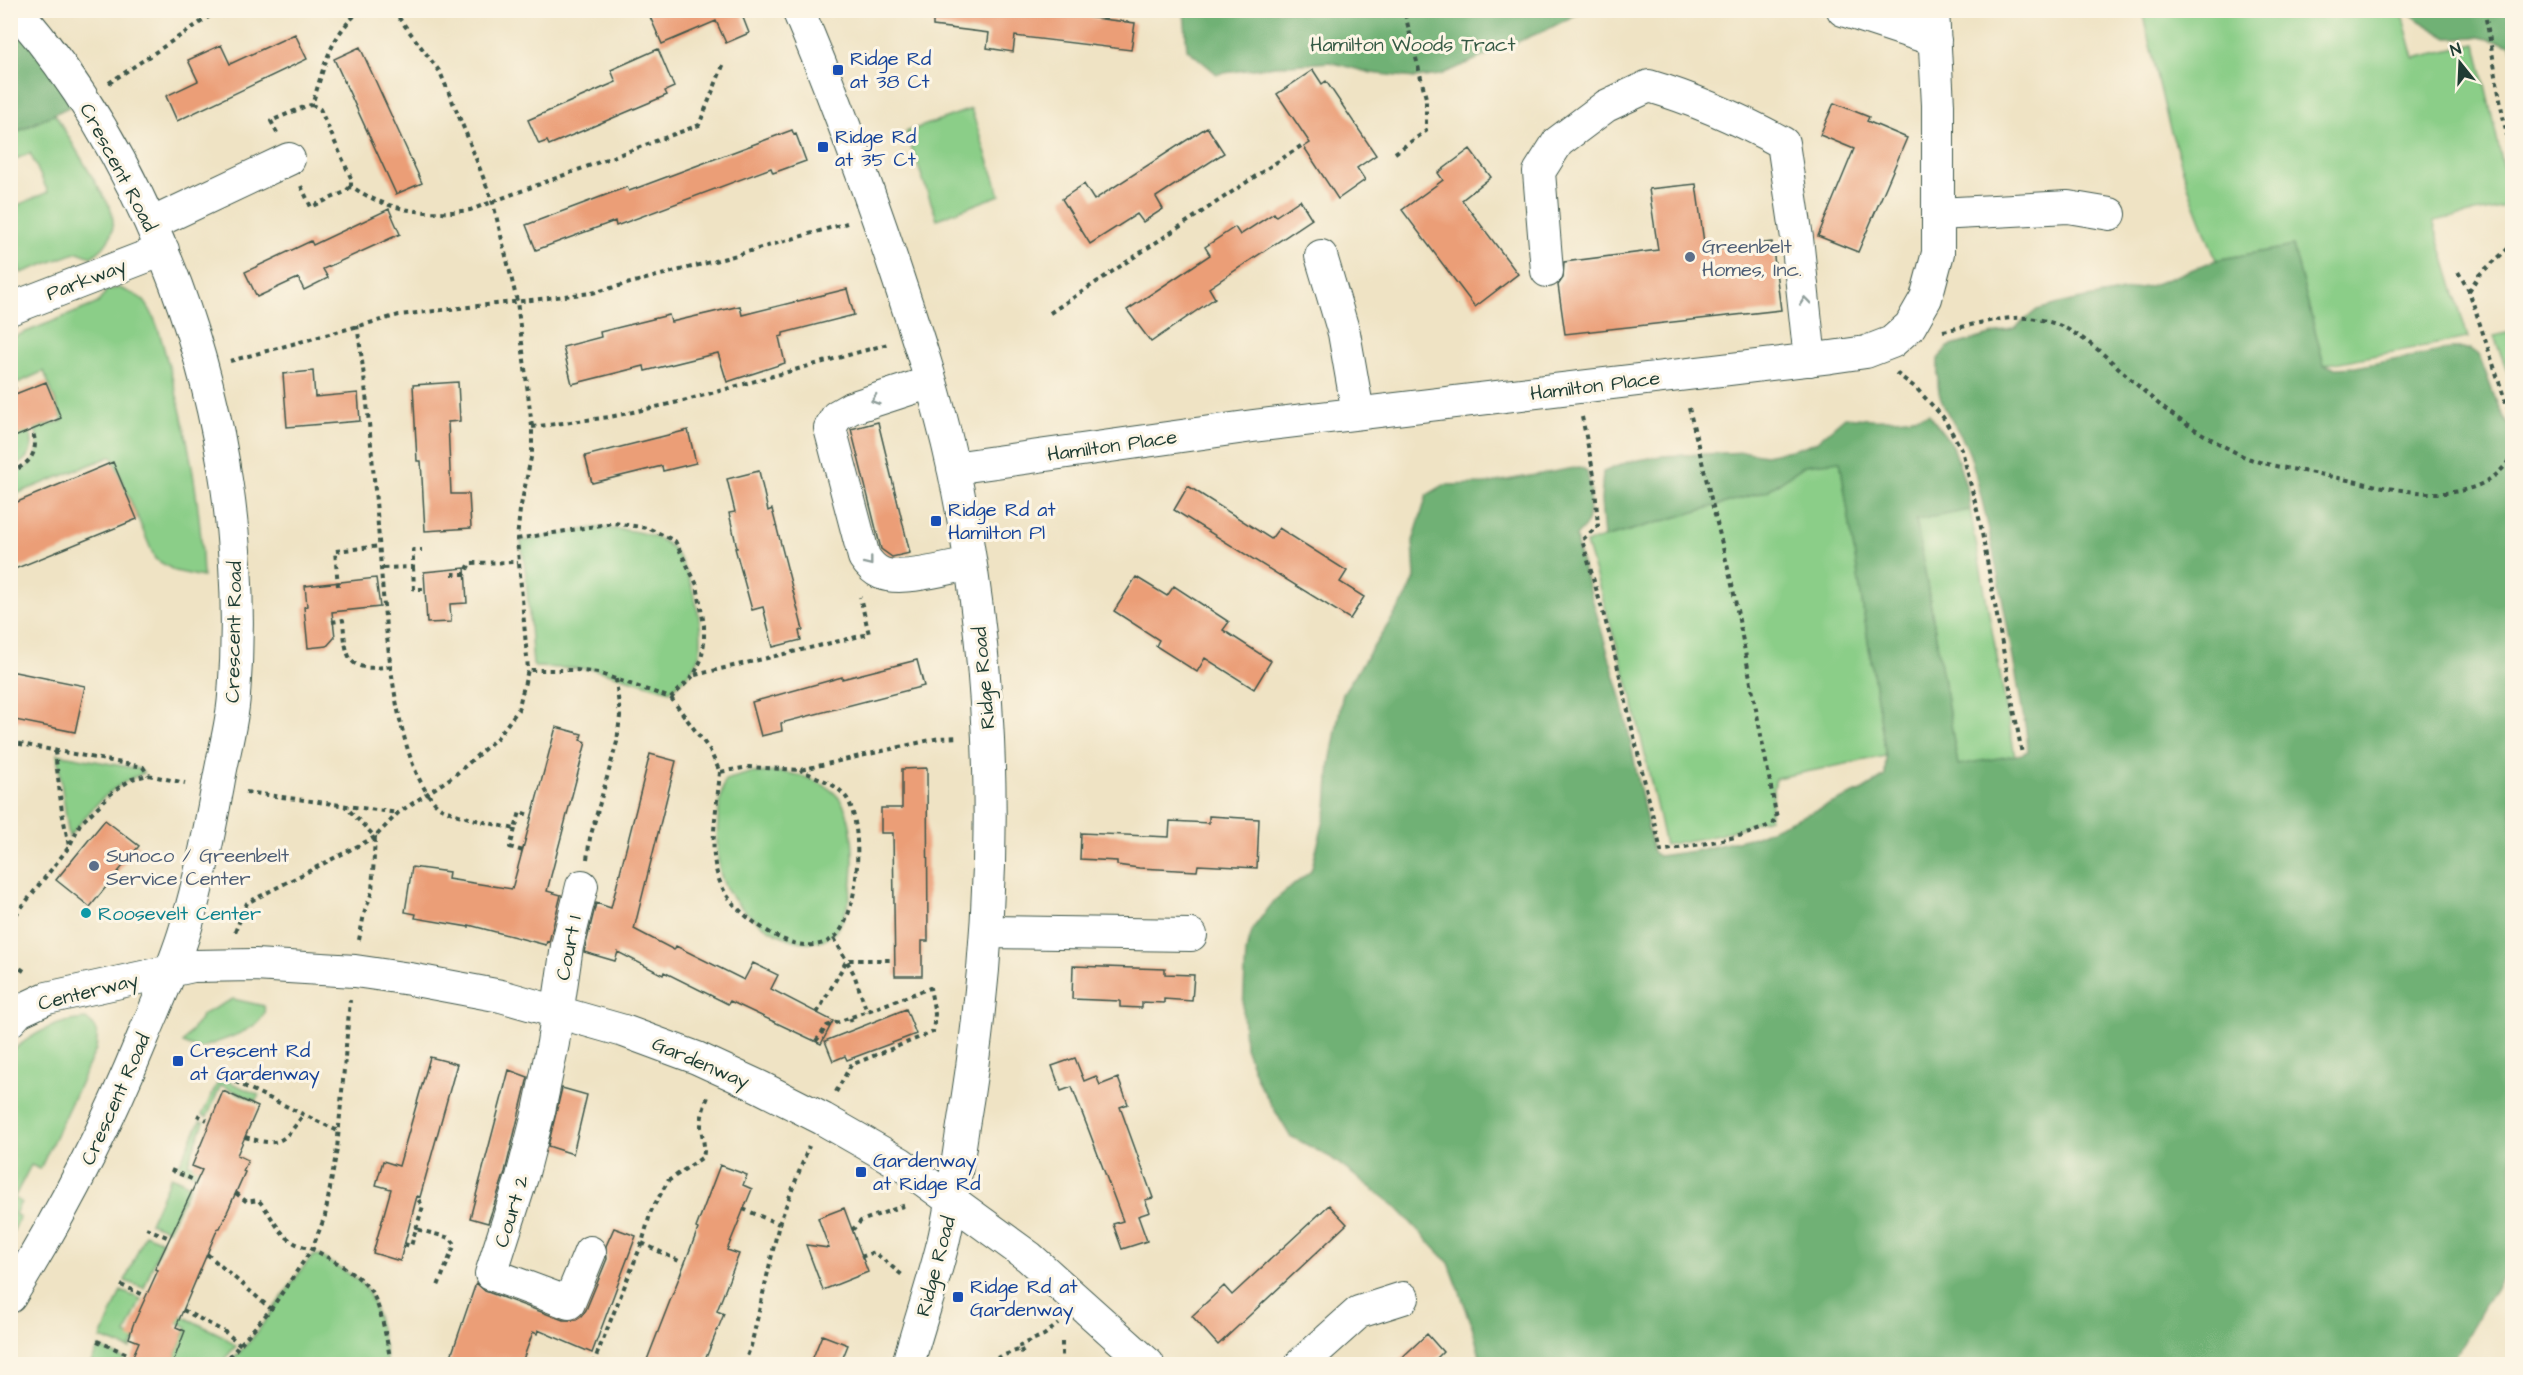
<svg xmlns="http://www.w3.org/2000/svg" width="2523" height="1375" viewBox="0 0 2523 1375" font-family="'Architects Daughter',sans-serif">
	<rect width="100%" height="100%" fill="#fcf5e5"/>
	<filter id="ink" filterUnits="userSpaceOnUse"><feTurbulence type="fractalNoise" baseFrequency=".0167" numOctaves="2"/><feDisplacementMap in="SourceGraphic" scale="12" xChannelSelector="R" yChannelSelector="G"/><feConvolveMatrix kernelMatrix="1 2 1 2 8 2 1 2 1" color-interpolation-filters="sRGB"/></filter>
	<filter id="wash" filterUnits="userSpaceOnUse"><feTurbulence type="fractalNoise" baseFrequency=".008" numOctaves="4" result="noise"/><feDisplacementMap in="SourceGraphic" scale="24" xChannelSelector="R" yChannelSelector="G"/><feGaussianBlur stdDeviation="1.35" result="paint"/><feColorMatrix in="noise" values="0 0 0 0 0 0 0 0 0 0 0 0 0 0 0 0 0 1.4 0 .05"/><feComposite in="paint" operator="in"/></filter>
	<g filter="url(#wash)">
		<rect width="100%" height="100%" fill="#efe3c4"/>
		<path fill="#8bce88" stroke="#55865e" stroke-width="1.5" d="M2142,11h252l9,7 11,40 62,-14 36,162 -79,15 35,117 -144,27 -31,-119 -77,14 -24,-62 -24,-76z
			M971,109l29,86 -63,24 -31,-87z
			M55,114l55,93c8,21 0,39 -19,50l-13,-5 -57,21 -10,-29v-36l37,-16 -18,-39 -19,8v-26z
			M120,288c7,4 19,7 24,13 12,15 17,37 22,55 21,71 35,146 37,221l-28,-6 -20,-12 -43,-103 -101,40v-20c23,-9 32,-23 24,-48l28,-7 -19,-50 -26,12 -7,-17v-28l80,-32 7,-3 9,-13z
			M2512,332v52l-18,-48z
			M29,430c8,19 -1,31 -18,38v-30z
			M1840,460l46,296 -110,22 -7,40 -50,17 -54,10 -33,-148 -46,-154 181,-52 38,-26z
			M1970,510l45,246 -57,10 -42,-246z
			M594,528c24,1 52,2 72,15 23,15 41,87 33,112 -5,16 -17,26 -29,36l-77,-22 -58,-2 -2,-2 -7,-90 -5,-34z
			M57,754l82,15 5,4c-34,12 -53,36 -75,64z
			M782,772c21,3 43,9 57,26 21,25 18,114 -6,136 -33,28 -100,-22 -111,-55 -8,-25 -5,-74 3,-99l25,-7z
			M233,999l31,7c6,23 -49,36 -66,43l-15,-6 20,-29z
			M86,1019c12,9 12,16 10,30l-56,120 -9,-4 -17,33 7,4 -6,12 5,3 -9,19v-184c21,-18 47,-32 75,-33z
			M220,1078l39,17 -3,6 -35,-16 -14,32 -5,-2z
			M200,1121l4,1 -16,41 10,4 -3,8 -17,-8z
			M171,1176l19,9 -22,45 -18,-7z
			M145,1234l17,7 -18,47 -19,-7z
			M319,1255c15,12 39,20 49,37 8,14 17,55 19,72h-158l25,-28 51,-71 8,-9z
			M121,1291l20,8 -15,35 10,5 -6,10 -29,-11z
			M180,1315l43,21 13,10 -16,18h-48l15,-37 -10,-5z
			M99,1347l27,13 -2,4h-34z"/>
		<path fill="#70b174" stroke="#487754" stroke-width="1.5" d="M10,11l74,89 -73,34z
			M1184,11v-1l399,1 -33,17 -110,47 -25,3 -44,-5 -41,-11 -55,4 -58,8 -30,-25z
			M2407,11h105v39l-1,-5 -31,-8 -32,1 -30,-18z
			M2293,246l31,119 11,3 21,-1 96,-18h19l8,6c6,14 23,69 33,73v837l-23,33 -38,66h-969l-11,-42 -22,-59 -54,-57 -65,-49 -40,-21 -32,-54 -13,-35 -2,-37 3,-58 7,-24 22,-28 36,-29 16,-62 3,-46 13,-70 64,-97 8,-18 -2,-37 14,-46 17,-10 41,-1 95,-17 7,4 4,21 -4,32 -11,12 2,14 44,151 31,151 6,4 35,-5 60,-14 109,-47 22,-14 1,-20 -46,-295 -35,4 -38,26 -163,47 -3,-38 2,-28 25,-10 33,-6 86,-4 18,3 31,-6 20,-7 29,-25c29,3 55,4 84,-3l24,32 15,46 2,18 -54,10 42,245 64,-11 6,-3 -2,-21c-17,-90 -30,-181 -54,-269 -6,-22 -20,-37 -29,-57 -7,-14 -5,-30 -5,-45l10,-12 67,-19 22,-18 34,-9 79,-15 66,-26z"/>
		<g id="blocks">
			<path fill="#eb9e77" d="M647,10h93l9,23 -23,10 -10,-22 -54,23z
				M933,10h94l108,13 -4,27 -116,-14 -2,16 -26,-4 2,-15 -56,-7z
				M295,34l12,25 -130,62 -11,-25 32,-15 -10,-21 33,-15 9,19z
				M360,47l62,136 -26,11 -62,-135z
				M658,49l16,38 -9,4 2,4 -118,50 -2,-4 -8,3 -11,-24 88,-38 -5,-12z
				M1313,70l9,14 4,-3 50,74 -19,13 8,12 -27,19 -34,-52 6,-4 -33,-49z
				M1834,103l35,14 -2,4 40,17 -49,114 -40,-16 36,-87 -34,-14z
				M1207,127l17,26 -68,44 7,12 -20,13 -6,-8 -47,30 -28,-45 22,-15 10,16z
				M792,130l2,5 2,-1 10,27 -33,12 -2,-5 -155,58 -1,-5 -79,29 -10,-25 101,-38 2,4z
				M1470,149l21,28 -29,23 56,74 -43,33 -73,-97 41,-30 -5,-7z
				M1696,184l9,66 67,-8 9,68 -216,24 -7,-49 5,-7 1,-16 94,-12 -9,-61z
				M1300,200l12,19 -103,69 6,10 -64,44 -24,-32 83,-55 -5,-8 30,-20 5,8 34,-22 2,3z
				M389,209l11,25 -77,35 5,9 -24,12 -6,-12 -41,19 -12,-25 66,-31 2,4z
				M847,289l7,26 -71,18v3l-4,1 6,26 -58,19 -9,-29 -73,18 -1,-5 -72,18 -9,-37 38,-10 -1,-5 69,-17 2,7 69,-16 2,9z
				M313,371l2,26 43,-4 2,28 -73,6 -4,-53z
				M46,382l15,36 -51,21v-43z
				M458,382l2,39 -12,1 3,72h18l2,34 -46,3 -4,-70h-4l-4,-76z
				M878,422l32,131 -18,4 -11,-8 -30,-120z
				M688,430l8,33 -33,8 -1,-5 -70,17 -7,-27z
				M113,462l24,57 -127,52v-66z
				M759,471l9,40 4,-2 31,121 -4,1 2,9 -28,7 -10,-40 -11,3 -17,-62h2l-8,-35 6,-1 -8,-33z
				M1188,486l83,53 8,-11 68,43 -7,11 24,15 -14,22 -176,-109z
				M465,568l2,35 -17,1 1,18 -24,1 -3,-51z
				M1136,577l31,19 7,-10 55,36 -6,8 48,31 -17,28 -49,-31 -8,14 -41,-26 3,-6 -45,-29z
				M376,578l4,29 -48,5 3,25 -8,9 -19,2 -4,-41 3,-1 -2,-20z
				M917,660l7,26 -143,37 1,8 -21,5 -9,-34 90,-25v2z
				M10,671l75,15 -10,46 -65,-13z
				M556,727l26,7 -2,6 6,2 -39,149 14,4 -12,47 -2,-1 -1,4 -77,-20v2l-54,-9 1,-4 -11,-2 7,-45 37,5 -1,7 64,10z
				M650,754l26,7 -42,168 40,21 2,-4 68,34 9,-17 25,12 -7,14 62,32 -12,23 -91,-43 -2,3 -64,-32 -1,3 -45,-23 -3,9 -31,-9 12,-49 15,5z
				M927,768l1,173h-6v35h-27l-2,-143h-12v-25h21v-39z
				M1209,816l50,3 -2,49 -59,-3 -1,6 -58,-3 -22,-3v-4l-37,-2 1,-26 88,4 1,-16 39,2z
				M105,820l34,26 -49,61 -34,-27z
				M1073,966l92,3v5l29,1 -2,26 -28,-2v4l-22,-1v6l-22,-1v-6l-48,-2z
				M906,1009l10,25 -69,26 -2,-4 -12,5 -8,-20z
				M430,1057l27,7 -37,133 -3,-1 -17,65 -27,-8 18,-64 -15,-4 7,-24 16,5z
				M1075,1058l9,23 12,-5 4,9 18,-7 10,26 -8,3 33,91 -8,2 5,12 -12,4 9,25 -25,8 -9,-25 10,-3 -34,-90 -17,-44 -11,4 -9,-25z
				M509,1070l19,7 -23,95 -17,51 -18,-5z
				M562,1088l25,7 -14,59 -25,-8z
				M223,1091l35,16 -21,48 11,5 -5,11 2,1 -25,56h-2l-42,99 9,4 -13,34h-43l10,-23 -10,-4 4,-13 25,-55 -3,-1 47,-99 -10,-4z
				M720,1165l27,10 -4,10 9,4 -25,61 12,4 -22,57 7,3 -21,51h-58l53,-136 -2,-1z
				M1329,1205l18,19 -129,121 -26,-29 32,-30 8,9z
				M844,1208l24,64 -45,18 -17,-45 23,3 -11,-30z
				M614,1228l22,8 -44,117 -54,-23 -1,4 -4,-2 -12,33h-73l28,-82 9,8 78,29h13l5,-3 5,-7 21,-51 -1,-13z
				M1427,1334l16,18 -13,13h-36z
				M822,1335l26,10 -8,20h-30z"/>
		</g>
	</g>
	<g filter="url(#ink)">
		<use href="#blocks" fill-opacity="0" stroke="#3e564a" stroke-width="1.5"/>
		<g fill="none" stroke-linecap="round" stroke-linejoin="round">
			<g stroke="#3e564a" stroke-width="34">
				<path id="minor" d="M798,10c36,84 67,170 96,256 22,66 44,132 59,201 47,218 47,440 10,659 -6,39 -11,79 -20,117 -10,41 -24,81 -35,121
					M1843,10l92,30
					M1938,214l130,-7 42,7
					M151,224l138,-65
					M1321,256l23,77 14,80
					M1547,271l-8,-99 19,-30 48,-36 43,-20c48,14 90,33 134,57l14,95 13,122
					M10,309l153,-59
					M931,382l-80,26 -14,8 -7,12 34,129c4,6 10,13 17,16 20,9 67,-5 89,-9
					M953,468l300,-42 578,-69 35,-5 26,-10 18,-16 16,-28 12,-45v-148l-5,-95
					M582,886l-15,60 -14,97 -14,68 -17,66 -31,97 78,29 21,-51
					M987,932l204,3
					M10,1021l9,-10 28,-13 146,-32 62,-1 100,6 55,8 91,17 123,35 73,27 63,29 63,32 77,44 129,94 119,107
					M10,1297c52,-83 96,-169 133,-260 15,-36 32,-72 43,-110 14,-47 23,-94 32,-142 5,-30 14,-60 16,-89 11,-139 -10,-281 -58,-411 -38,-100 -89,-194 -160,-275
					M1301,1364l58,-52 44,-14"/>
			</g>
			<path stroke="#3e564a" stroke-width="4" stroke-dasharray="4.5 4.5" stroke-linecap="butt" d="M361,10c-32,26 -37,58 -49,95l8,4 31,69v8c35,25 77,30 119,24l229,-85 25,-62
				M2484,10c11,49 15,98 28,146
				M109,83l110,-73
				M277,133l-6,-12 35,-15 6,-1
				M1395,153l31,-22v-33l-22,-88
				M301,186l10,21 34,-15 6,-6
				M2469,291l10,-16 33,-30
				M1050,313l251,-167
				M357,325c9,59 14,118 19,177 7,72 10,253 61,303 10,10 61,20 78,24l5,-17 12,4
				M1943,331c41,-8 79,-23 120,-4 47,23 79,71 125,98 18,11 36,22 55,31 25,11 53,13 80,19 32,6 84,19 116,18 25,0 53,-9 68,-30 7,-11 5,-32 4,-45l-42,-127 -12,-21
				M230,361l169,-46 193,-22 134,-35 121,-35
				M1896,373l20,15 27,29 19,33 18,72 42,232
				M10,377l7,17
				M1582,417l12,58 4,51 -16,14 31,107 48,204c26,-5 99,-14 116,-32l-44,-230 -45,-185
				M532,427l78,-10 73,-16 205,-57
				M10,472c21,-8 30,-21 22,-42
				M517,539l97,-16 34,5 27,13 22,44 7,40v18l-3,17 -7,15 -23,23 -73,-25 -22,-3h-48
				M413,567l1,22h9
				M383,568l30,-1v-17h9
				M452,574h13l5,-11 48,-1
				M338,586l-3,-35 45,-5
				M332,622l11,-2c3,40 4,53 49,46
				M695,675l174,-41 -9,-37
				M671,698l38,51 11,23 29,-5 51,3 139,-32 20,-1
				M10,742l133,25 5,8
				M55,751l7,61 7,34
				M720,772c-7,77 -24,120 56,164 17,9 38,14 56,3 28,-18 33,-117 14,-142 -10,-14 -31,-20 -46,-27
				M246,792l152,21
				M515,829l-5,18 13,4
				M587,859l3,-21 27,-96 3,-26 -4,-37
				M10,922l59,-75 11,-23 34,-33 18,-12 16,-4 37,8
				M235,932l12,-29 128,-66 -30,-31
				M834,938l20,36 13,38
				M359,940l5,-26 8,-22 3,-55 23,-24 57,-38 42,-37 21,-28 10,-40 -11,-131 3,-29 12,-57v-26l-15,-126 -24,-98 -25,-65 -28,-66 -47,-62
				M10,954l8,13 9,6
				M817,1013l30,-53h46
				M850,1018l3,7
				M816,1041l11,-15 103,-38 5,26 -2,18 -82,33 -15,27
				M219,1074l119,57
				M197,1115l10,5
				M245,1137c36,11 38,5 59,-23
				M171,1170l23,10
				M236,1193l11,9 11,-2c13,13 18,31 35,42 7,5 17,5 25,10 18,10 39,21 52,38 11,14 18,56 21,74
				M743,1209l36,15
				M146,1228l21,9
				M416,1229l7,-23 -6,-8
				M852,1230l9,-9 45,-16
				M642,1243l37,18
				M404,1244l7,2 5,-17 34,9 5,6 -17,42
				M207,1254l64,55
				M861,1257l13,-5 28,23
				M121,1285l23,10
				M183,1310l42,22 16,13
				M97,1341l33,14
				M1062,1342v22
				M1021,1349l3,8
				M938,1361l11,3
				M223,1364l48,-55 41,-60 13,-33 12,-67 13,-149
				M593,1364l49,-121 9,-32 17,-30 35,-24c3,-11 -1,-19 -2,-30 0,-11 3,-21 7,-30
				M744,1364l7,-18 28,-122 30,-78
				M980,1364l41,-15 -1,-4 24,-10 14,-11"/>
			<use href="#minor" stroke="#fff" stroke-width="32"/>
		</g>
		<defs><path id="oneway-chevron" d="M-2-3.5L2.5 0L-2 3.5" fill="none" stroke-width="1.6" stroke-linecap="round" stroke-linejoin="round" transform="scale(1.5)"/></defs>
		<g stroke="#8f9e9a">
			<use href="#oneway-chevron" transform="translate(1805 301) rotate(-96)"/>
			<use href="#oneway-chevron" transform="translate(875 400) rotate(162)"/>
			<use href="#oneway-chevron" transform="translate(869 562) rotate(52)"/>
		</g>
	</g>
	<g fill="#1a4fb4" stroke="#fcf5e5" stroke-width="2">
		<rect x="832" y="64" width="12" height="12" rx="3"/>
		<rect x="817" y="141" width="12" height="12" rx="3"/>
		<rect x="930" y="515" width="12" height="12" rx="3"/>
		<rect x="172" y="1055" width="12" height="12" rx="3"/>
		<rect x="855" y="1166" width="12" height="12" rx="3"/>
		<rect x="952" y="1291" width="12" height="12" rx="3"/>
	</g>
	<g fill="#5c6f8a" stroke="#fcf5e5" stroke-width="2">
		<circle cx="1690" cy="257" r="6"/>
		<circle cx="94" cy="866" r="6"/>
	</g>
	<circle fill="#0f9aa8" stroke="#fcf5e5" stroke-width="2" cx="86" cy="913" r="6"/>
	<g text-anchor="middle" stroke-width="6" stroke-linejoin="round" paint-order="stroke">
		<g font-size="20" fill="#355a45" stroke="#fcf5e5">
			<text x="1413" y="51">Hamilton Woods Tract</text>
		</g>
		<g font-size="20" fill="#164399" stroke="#fcf5e5" text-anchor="start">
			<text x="850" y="65">Ridge Rd<tspan x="850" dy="23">at 38 Ct</tspan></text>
			<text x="835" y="143">Ridge Rd<tspan x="835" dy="23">at 35 Ct</tspan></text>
			<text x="948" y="516">Ridge Rd at<tspan x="948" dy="23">Hamilton Pl</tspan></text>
			<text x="190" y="1057">Crescent Rd<tspan x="190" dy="23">at Gardenway</tspan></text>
			<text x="873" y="1167">Gardenway<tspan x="873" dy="23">at Ridge Rd</tspan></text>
			<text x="970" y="1293">Ridge Rd at<tspan x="970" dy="23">Gardenway</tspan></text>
		</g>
		<g font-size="20" fill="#1f3d34" stroke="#fcf5e5">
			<text transform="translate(119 167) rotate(62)" y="7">Crescent Road</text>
			<text transform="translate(86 279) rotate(-21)" y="7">Parkway</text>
			<text transform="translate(1595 385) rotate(-7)" y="7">Hamilton Place</text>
			<text transform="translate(1112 445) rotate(-8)" y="7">Hamilton Place</text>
			<text transform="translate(233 632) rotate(-89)" y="7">Crescent Road</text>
			<text transform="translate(983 678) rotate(-95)" y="7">Ridge Road</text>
			<text transform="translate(568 948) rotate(-79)" y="7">Court 1</text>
			<text transform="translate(88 991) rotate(-14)" y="7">Centerway</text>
			<text transform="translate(701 1062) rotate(23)" y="7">Gardenway</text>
			<text transform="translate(115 1099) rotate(-66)" y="7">Crescent Road</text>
			<text transform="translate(511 1211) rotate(-73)" y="7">Court 2</text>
			<text transform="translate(935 1266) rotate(-75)" y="7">Ridge Road</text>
		</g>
		<g font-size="20" fill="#4e5e75" stroke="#fcf5e5" text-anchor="start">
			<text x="1702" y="253">Greenbelt<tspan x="1702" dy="23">Homes, Inc.</tspan></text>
			<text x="106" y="862">Sunoco / Greenbelt<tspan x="106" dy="23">Service Center</tspan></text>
		</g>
		<g font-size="20" fill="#0d838f" stroke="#fcf5e5" text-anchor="start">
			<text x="98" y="920">Roosevelt Center</text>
		</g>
	</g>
	<rect width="2523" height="1375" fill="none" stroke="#fcf5e5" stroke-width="36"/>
	<g transform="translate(2460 63) rotate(342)" stroke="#fcf5e5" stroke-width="4.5" paint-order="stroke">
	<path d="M0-4.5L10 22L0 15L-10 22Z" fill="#1f3d34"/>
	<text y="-9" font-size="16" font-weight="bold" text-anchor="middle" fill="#1f3d34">N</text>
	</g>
</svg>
